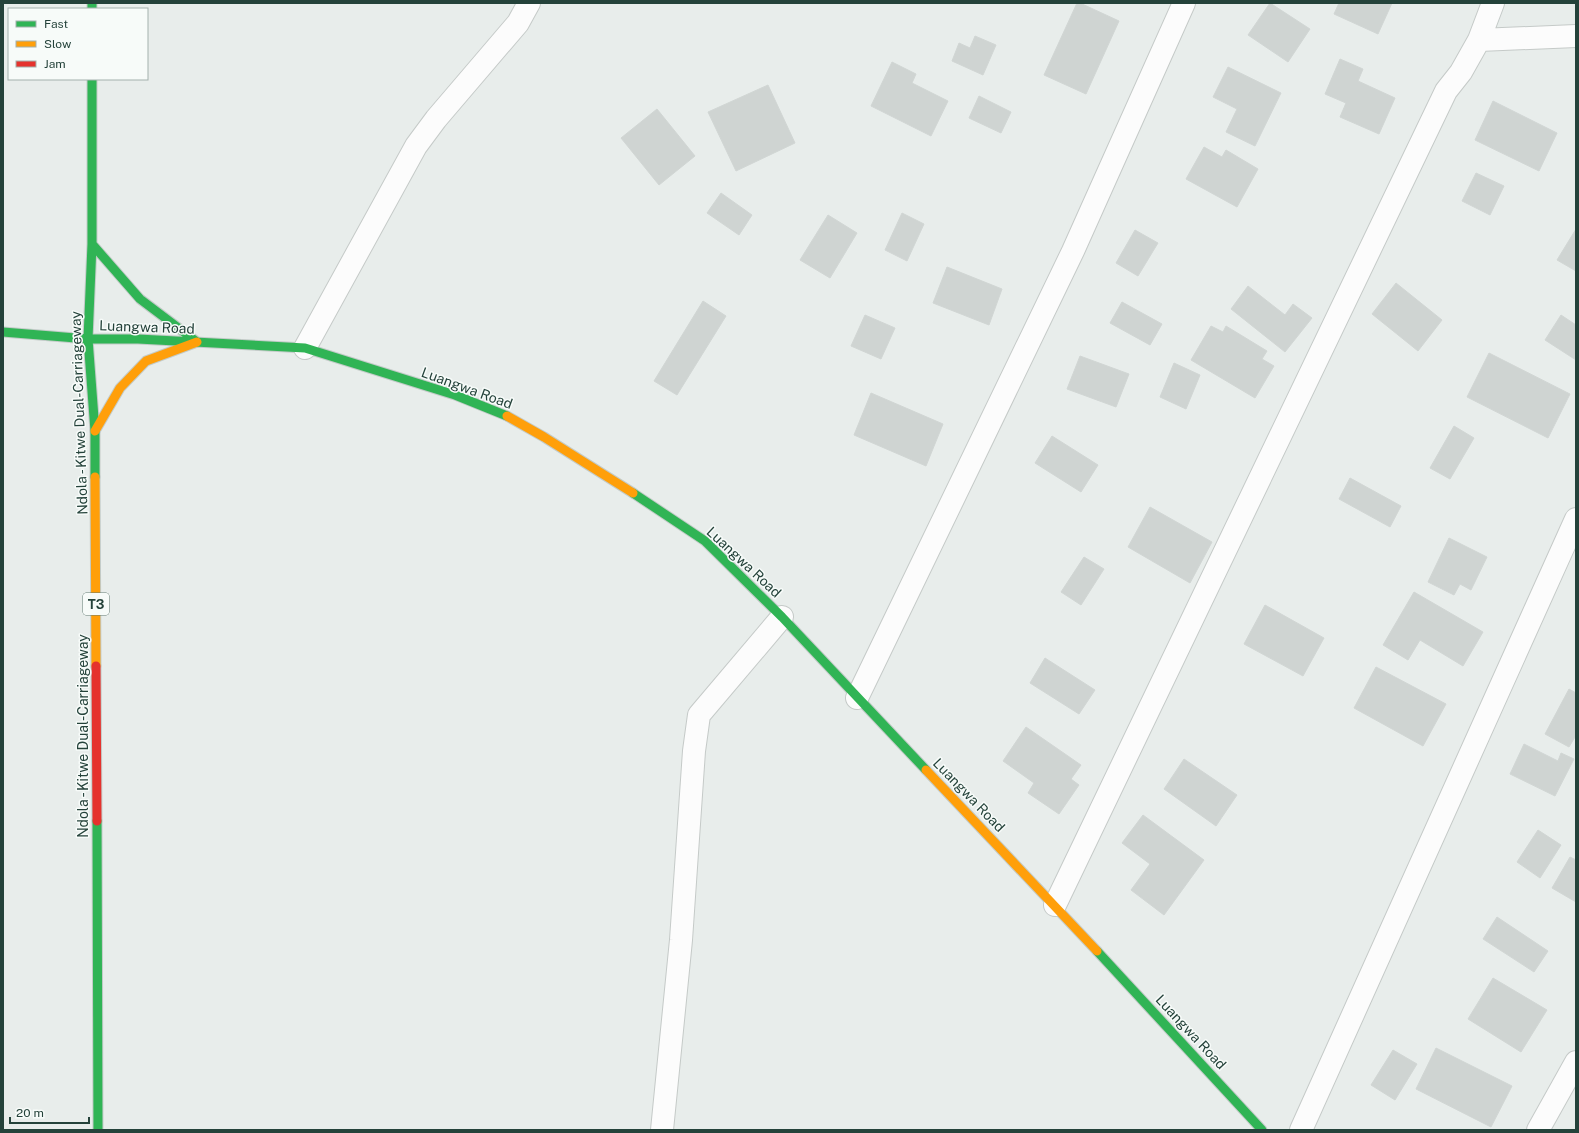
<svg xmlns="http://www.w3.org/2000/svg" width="1579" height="1133" viewBox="0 0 1579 1133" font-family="'Public Sans',sans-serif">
	<rect width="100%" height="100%" fill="#e8edeb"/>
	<path fill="#cfd4d2" stroke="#d1d6d4" d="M1077,3h3l39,18 -33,73 -42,-19z
		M1270,3l40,26 -22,33 -40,-27z
		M1339,3h53l-14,31 -44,-20z
		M975,36l21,9 -13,30 -31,-14 7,-18 11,5z
		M1340,59l23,10 -5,12 37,17 -16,36 -39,-17 6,-14 -21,-9z
		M892,62l24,12 -4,9 36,18 -17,35 -60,-30z
		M1228,67l53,26 -26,53 -29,-14 11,-23 -24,-12z
		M768,85l27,58 -59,28 -28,-59z
		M979,96l32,16 -10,21 -32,-15z
		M1493,101l64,32 -18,38 -64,-31z
		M657,109l38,47 -36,29 -38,-47z
		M1204,147l18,10 4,-7 32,19 -21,38 -51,-28z
		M1476,173l28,13 -14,29 -28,-14z
		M721,193l31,22 -13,20 -32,-22z
		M902,213l22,11 -17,37 -22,-11z
		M828,215l29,18 -27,45 -30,-18z
		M1576,229v42l-19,-11z
		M1135,230l23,13 -20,33 -22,-13z
		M947,267l55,22 -13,36 -56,-22z
		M1396,283l46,37 -24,31 -46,-37z
		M1248,286l37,29 8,-11 19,14 -27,34 -54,-43z
		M703,301l23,15 -49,79 -23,-14z
		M1122,302l40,22 -12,21 -40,-22z
		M865,315l30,13 -14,31 -30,-13z
		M1561,315l15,10v35l-31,-20z
		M1211,326l12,6 3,-6 41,25 -5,8 12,7 -19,32 -64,-38z
		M1489,353l81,41 -22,44 -81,-41z
		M1080,356l49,18 -13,33 -49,-18z
		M1174,363l26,12 -14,34 -26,-12z
		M871,393l72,31 -17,42 -72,-31z
		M1454,426l20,12 -24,41 -20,-11z
		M1052,436l46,29 -17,27 -46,-29z
		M1350,478l51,28 -11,21 -51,-28z
		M1150,507l62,35 -22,41 -62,-36z
		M1449,538l38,19 -16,33 -11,-6 -6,11 -26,-13z
		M1084,557l20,12 -23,36 -20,-13z
		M1414,592l69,40 -20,34 -43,-26 -12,20 -25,-15z
		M1265,605l59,33 -21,38 -59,-32z
		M1045,658l50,32 -16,24 -49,-31z
		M1376,667l70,37 -23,42 -69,-38z
		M1569,689l7,4v45l-1,-1 -6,10 -24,-13z
		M1026,727l55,38 -10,14 8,6 -20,29 -31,-21 6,-10 -31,-22z
		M1524,744l34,17 3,-8 13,6 -19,37 -45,-22z
		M1184,759l53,36 -21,31 -52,-37z
		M1143,815l61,45 -40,55 -33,-25 19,-26 -28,-21z
		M1538,830l23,15 -21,33 -23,-16z
		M1570,857l6,3v42l-24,-14z
		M1497,917l51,34 -14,21 -51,-33z
		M1493,978l54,32 -26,42 -53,-33z
		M1436,1048l76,38 -21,41 -75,-38z
		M1393,1050l24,14 -22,36 -24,-15z"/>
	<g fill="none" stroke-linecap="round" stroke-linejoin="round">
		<g stroke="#c5cac8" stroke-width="24">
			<path id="street" d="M1479,40l97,-4
				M305,348l111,-202 20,-27 82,-96 11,-20
				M857,698l216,-447 111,-248
				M1055,905l391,-814 15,-19 18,-32 14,-37
				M662,1130l19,-190 13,-189 5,-36 83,-98
				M1301,1130l275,-611
				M1538,1130l38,-68"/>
		</g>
		<g stroke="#c3cbc8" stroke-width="11">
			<path id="fast" d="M92,3v6
				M92,79v165l-4,95 7,92v46
				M92,244l48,55 57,43
				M3,332l85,7h50l167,9 150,47 52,21
				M633,493l72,48 77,76 144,153
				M97,821l1,309
				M1097,951l165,179"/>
		</g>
		<g stroke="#c3cbc8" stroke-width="11">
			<path id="slow" d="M507,416l37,21 89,56
				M95,431l25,-43 26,-27 51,-19
				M95,477l1,189
				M926,770l171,181"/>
		</g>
		<g stroke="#c3cbc8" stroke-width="11">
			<path id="jam" d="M96,666l1,155"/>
		</g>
		<use href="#street" stroke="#fcfcfc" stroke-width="22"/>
		<use href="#fast" stroke="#30b455" stroke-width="9"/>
		<use href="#slow" stroke="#ff9f0a" stroke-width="9"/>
		<use href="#jam" stroke="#e5322d" stroke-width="9"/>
	</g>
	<g text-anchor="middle" stroke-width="3" stroke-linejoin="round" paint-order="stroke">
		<rect fill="#f7fbf9" stroke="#637a73" stroke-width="1" x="83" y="593" width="26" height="22" rx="3"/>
		<g font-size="13" font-weight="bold" fill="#24423a">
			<text x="96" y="609">T3</text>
		</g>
		<g font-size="14" fill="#24423a" stroke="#f7fbf9">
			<text transform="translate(147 327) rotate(2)" y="5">Luangwa Road</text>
			<text transform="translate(467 388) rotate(20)" y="5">Luangwa Road</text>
			<text transform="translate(79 413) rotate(-92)" y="5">Ndola - Kitwe Dual-Carriageway</text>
			<text transform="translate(744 562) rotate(43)" y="5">Luangwa Road</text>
			<text transform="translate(83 736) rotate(-90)" y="5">Ndola - Kitwe Dual-Carriageway</text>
			<text transform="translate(969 795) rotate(46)" y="5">Luangwa Road</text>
			<text transform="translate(1191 1032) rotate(47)" y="5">Luangwa Road</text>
		</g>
	</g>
	<rect width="1579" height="1133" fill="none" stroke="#24423a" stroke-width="8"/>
	<rect x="8" y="8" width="140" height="72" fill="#f7fbf9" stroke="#a3b1ad"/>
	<rect x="16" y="21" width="20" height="6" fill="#30b455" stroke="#a3b1ad"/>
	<text x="44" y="28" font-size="12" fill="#24423a">Fast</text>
	<rect x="16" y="41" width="20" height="6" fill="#ff9f0a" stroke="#a3b1ad"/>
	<text x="44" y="48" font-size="12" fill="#24423a">Slow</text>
	<rect x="16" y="61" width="20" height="6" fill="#e5322d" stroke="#a3b1ad"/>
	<text x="44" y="68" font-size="12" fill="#24423a">Jam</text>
	<path d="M10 1117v6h79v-6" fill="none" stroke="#24423a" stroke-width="2"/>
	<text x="16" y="1117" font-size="12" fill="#24423a" stroke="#f7fbf9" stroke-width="3" paint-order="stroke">20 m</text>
</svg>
